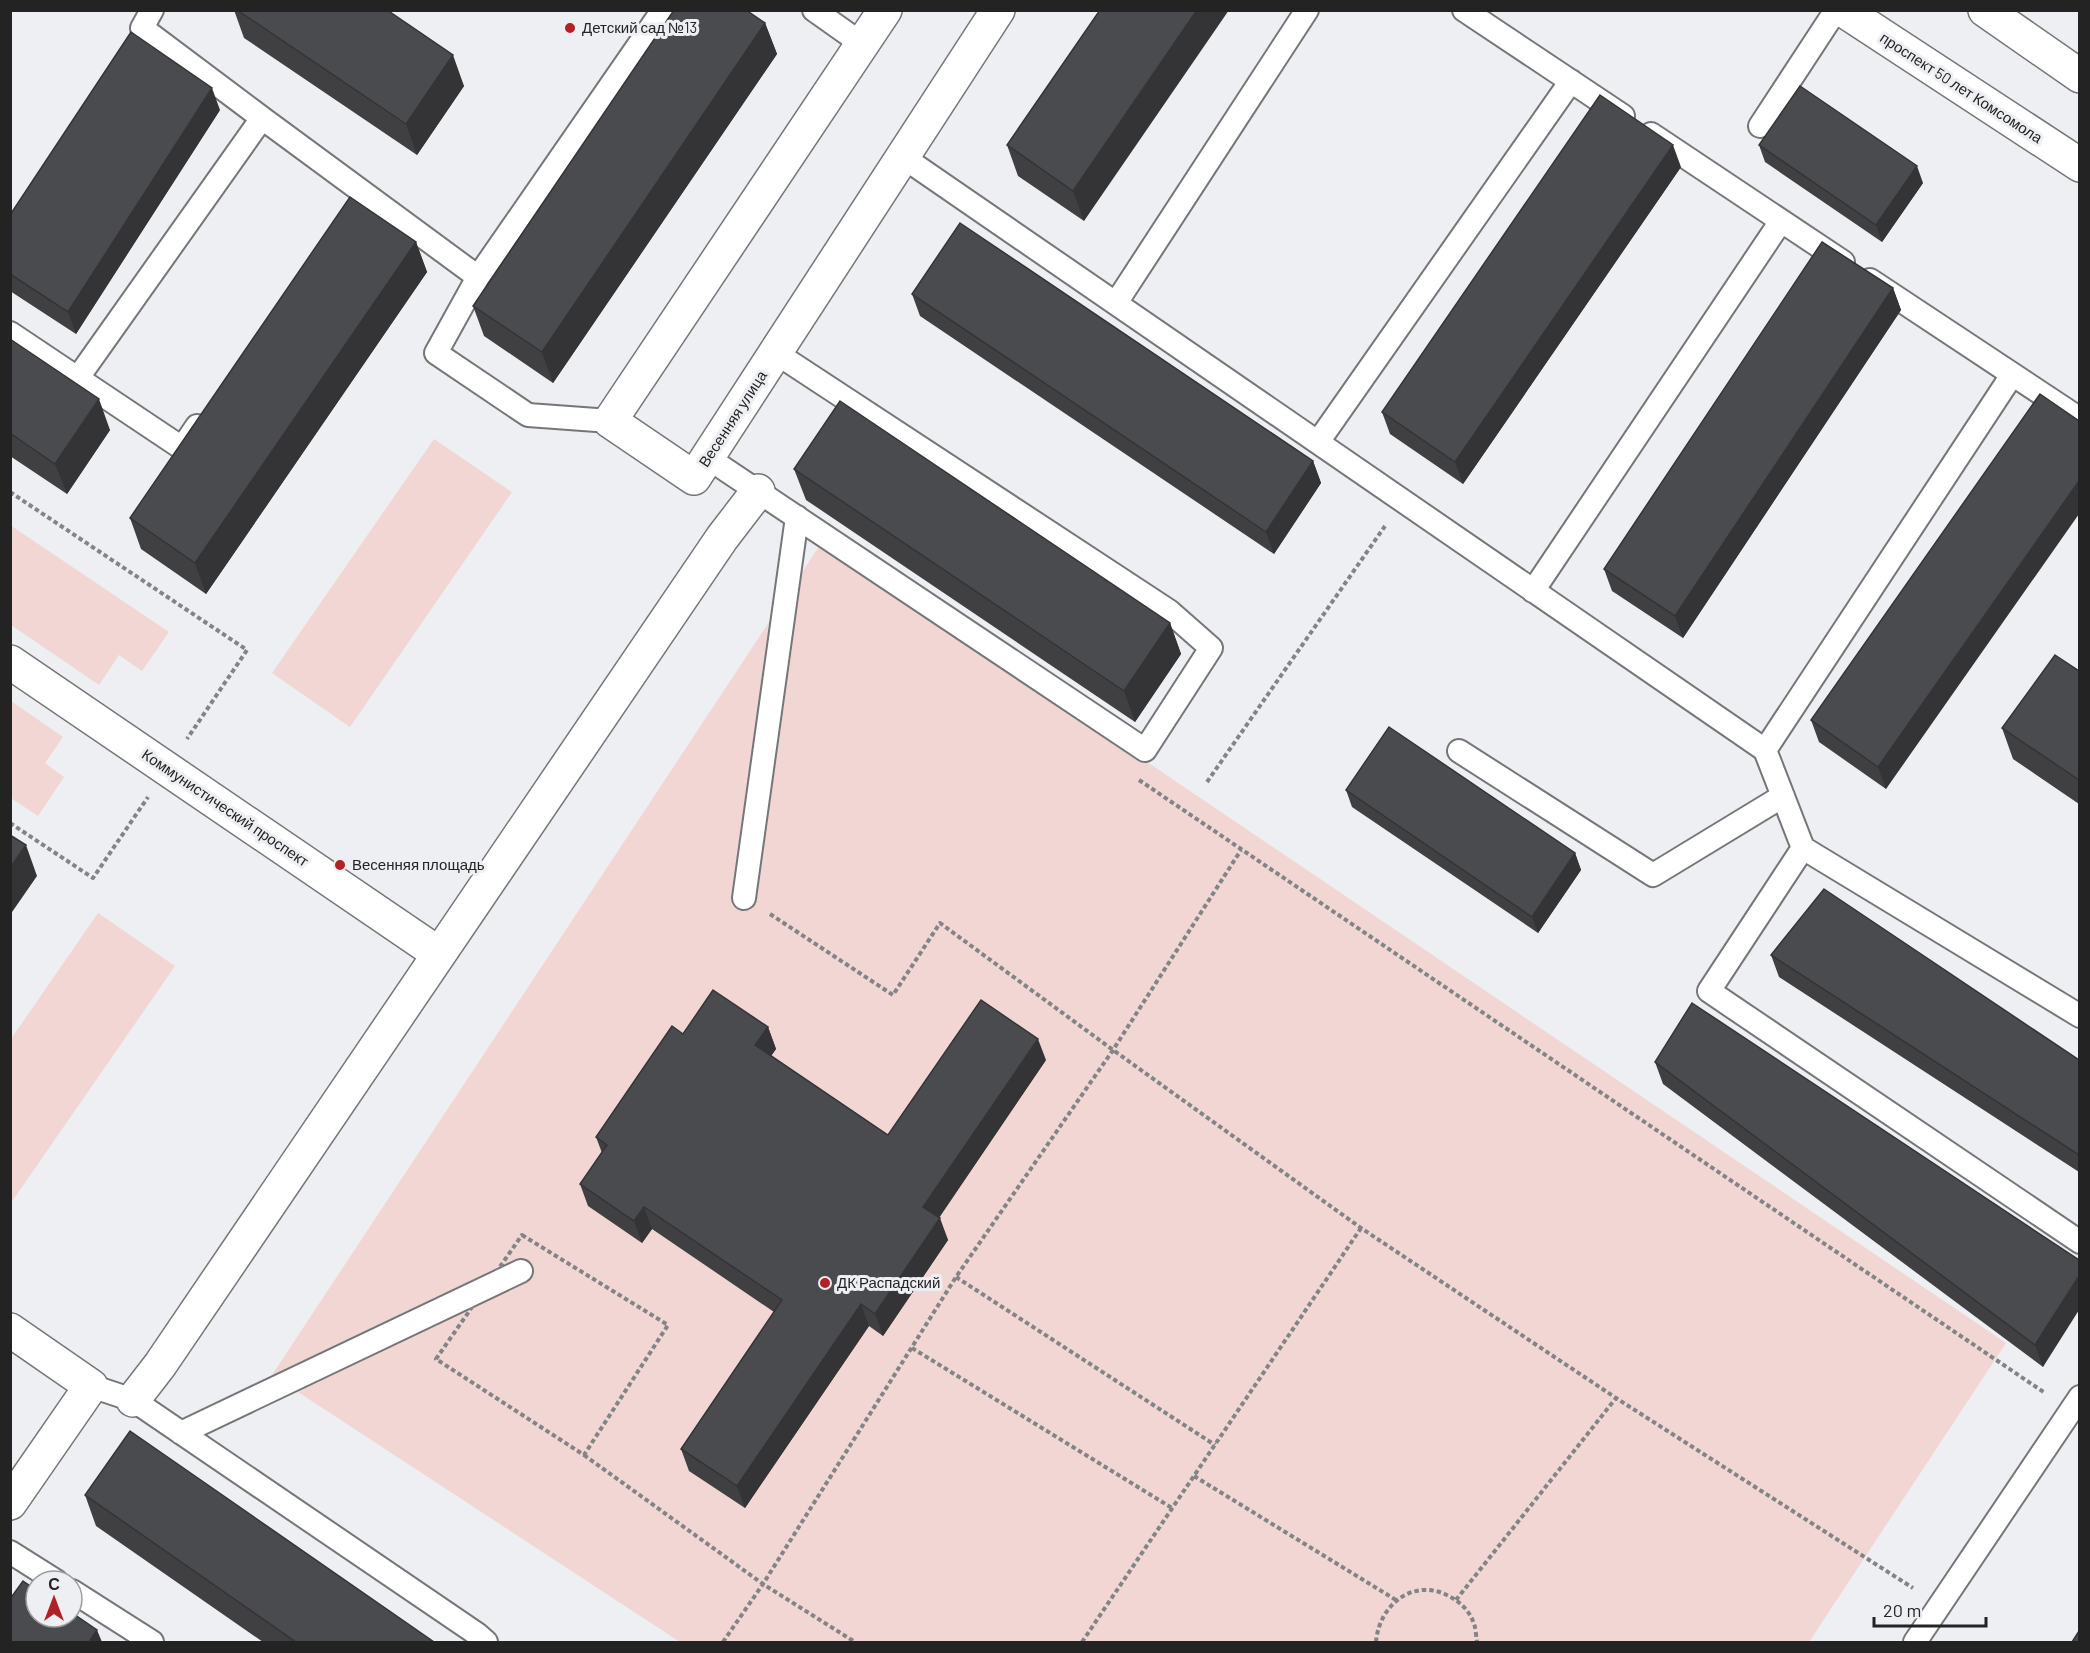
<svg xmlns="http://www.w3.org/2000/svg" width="2090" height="1653" viewBox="0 0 2090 1653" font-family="Barlow,sans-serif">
	<rect width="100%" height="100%" fill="#edeff2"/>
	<path fill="#f1d6d3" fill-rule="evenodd" d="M434,439l78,53 -162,235 -78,-54z
		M10,525l159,107 -27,39 -23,-16 -20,30 -88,-60z
		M822,542l1184,801 -197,299h-1129l-408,-267zM775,1048l-12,19 133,90 -13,179 -14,-10 -124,182 45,-186 -138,-93 -10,14z
		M11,701l52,36 -18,26 19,14 -26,39 -27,-18z
		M98,913l77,53 -162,234 -3,-2 1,-159z"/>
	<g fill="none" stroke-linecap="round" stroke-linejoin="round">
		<g stroke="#747678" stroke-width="26">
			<path id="lane" d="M152,10l-10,18 120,90
				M814,10l48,34
				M1464,10l159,106
				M1760,126l76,-116
				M1651,134l192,128
				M903,157l862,593 38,98 277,168
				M478,277l-42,76 92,62 82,6
				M1870,280l210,139
				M1116,303l191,-293
				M10,333l172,115 15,-22
				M77,379l185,-261 216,159 185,-267
				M1318,442l253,-361
				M708,458l437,292 66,-102 -42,-37 -393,-258
				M1533,591l248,-370
				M1765,750l247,-375
				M1459,751l194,124 130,-79
				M1803,848l-94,143 371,251
				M744,898l53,-381
				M91,1386l42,14 344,234 9,8
				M181,1433l340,-162
				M10,1552l46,29
				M72,1591l80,51
				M1915,1642l165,-245"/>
		</g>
		<g stroke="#747678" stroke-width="36">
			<path id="street" d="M885,10l-275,411 84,57 304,-468
				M10,662l429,292
				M10,1330l81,56 -81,117
				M133,1400l27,-35 562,-827 36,-47"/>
		</g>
		<g stroke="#747678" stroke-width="36">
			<path id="secondary" d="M1843,10l237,155
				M1985,10l95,66"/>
		</g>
		<path stroke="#838486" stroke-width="4" stroke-dasharray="4.5 3" stroke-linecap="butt" d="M10,492l237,158 -60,89
			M1139,780l906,613
			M1207,782l178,-256
			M10,823l83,55 55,-81
			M770,914l123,81 47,-72 173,127 248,178 255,170 297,190
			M522,1235l146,90 -84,130 -148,-96z
			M956,1277l259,168
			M912,1348l260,160
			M584,1455l179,129 92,58
			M1194,1476l202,124
			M1456,1600l160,-202
			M723,1642l40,-58 193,-307 157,-227 128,-200
			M1082,1642l279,-414
			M1376,1642c3,-37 37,-65 73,-46 11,6 21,15 25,28 2,5 2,13 3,18"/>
		<use href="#lane" stroke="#fff" stroke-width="22"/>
		<use href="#street" stroke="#fff" stroke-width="33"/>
		<use href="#secondary" stroke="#fff" stroke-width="33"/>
	</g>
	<path fill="#404043" d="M234,10h153l77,76 -47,69 -173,-117z
		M1100,10l-16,211 -66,-45 -11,-31z
		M765,23l12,31 -224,329 -69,-47 -11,-30z
		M220,110l-144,224 -66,-43v-76z
		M1759,145l164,38 -41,59 -117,-80z
		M1681,167l-218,317 -73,-50 -8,-22z
		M416,242l11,30 -221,322 -65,-45 -11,-31z
		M1893,288l8,22 -218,328 -71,-47 -8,-22z
		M912,294l401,167 8,22 -47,71 -354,-238z
		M10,339l100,91 -43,64 -57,-38z
		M2079,421l-193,368 -67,-47 -8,-22z
		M794,469l376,154 11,31 -46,68 -329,-222z
		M2079,671v133l-66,-45 -11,-31z
		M1346,790l229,63 6,17 -43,63 -186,-126z
		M1771,955l308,105v112l-300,-195z
		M768,1027l8,22 -5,7 117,79 158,-75 -107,158 9,22 -65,96 -14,-10 -124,182 -56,-37 -8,-22 93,-137 -122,-83 -10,14 -54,-37 -8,-22 22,-31 -6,-16z
		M1655,1062l424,198 -36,107 -380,-283z
		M85,1495l349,147h-171l-167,-116z"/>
	<path fill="#343437" d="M1197,10h32l-145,211 -11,-30z
		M765,23l12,31 -224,329 -11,-31z
		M453,55l11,31 -47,69 -11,-31z
		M212,88l8,22 -144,224 -8,-22z
		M1673,145l8,22 -218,317 -8,-22z
		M1917,166l6,17 -41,59 -6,-17z
		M416,242l11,30 -221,322 -11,-31z
		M1893,288l8,22 -218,328 -8,-22z
		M99,399l11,31 -43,64 -12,-30z
		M1313,461l8,22 -47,71 -8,-22z
		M2079,481v33l-193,275 -8,-22z
		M1170,623l11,31 -46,68 -11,-31z
		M26,845l11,31 -27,39v-47z
		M1575,853l6,17 -43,63 -6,-16z
		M768,1027l8,22 -13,18 -8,-22z
		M1038,1039l8,21 -115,169 -8,-22z
		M644,1207l8,22 -10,14 -8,-22z
		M940,1218l8,22 -65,96 -8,-22z
		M2079,1276v34l-36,57 -8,-22z
		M861,1304l8,22 -124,182 -8,-22z
		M97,1630l5,12h-13z"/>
	<path fill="#4a4b4e" stroke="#343437" stroke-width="1.5" d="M237,10h150l66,45 -47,69z
		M674,10h72l19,13 -223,329 -69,-46z
		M1100,10h97l-124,181 -66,-46z
		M131,32l81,56 -144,224 -58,-38v-59z
		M1800,86l117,80 -41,59 -117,-80z
		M1600,95l73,50 -218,317 -73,-50z
		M350,197l66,45 -221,321 -65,-45z
		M960,223l353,238 -47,71 -354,-238z
		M1822,242l71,46 -218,328 -71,-47z
		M10,339l89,60 -44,65 -45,-31z
		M2040,394l39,27v60l-201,286 -67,-47z
		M840,401l330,222 -46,68 -330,-222z
		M2055,655l24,16v109l-77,-52z
		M1389,727l186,126 -43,64 -186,-127z
		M10,835l16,10 -16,23z
		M1824,889l255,171v95l-308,-200z
		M713,990l55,37 -13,18 133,90 93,-135 57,39 -115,168 17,11 -65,96 -14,-10 -124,182 -56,-37 101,-149 -138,-93 -10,14 -54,-37 27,-39 -11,-8 76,-111 11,8z
		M1692,1003l387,257v16l-44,69 -380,-283z
		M130,1431l304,211h-138l-211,-147z
		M23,1581l13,9v27h36v-4l25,17 -8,12h-79v-43z
		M2079,1631v11h-7z"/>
	<g fill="#b22125" stroke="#edeff2" stroke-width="2">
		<circle cx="570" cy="28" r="6"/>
		<circle cx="340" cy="865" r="6"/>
		<circle cx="825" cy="1283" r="6"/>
	</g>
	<g text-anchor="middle" stroke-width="6" stroke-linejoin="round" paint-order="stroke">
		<g font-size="15" fill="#232324" stroke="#edeff2" text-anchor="start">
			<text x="582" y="33">Детский сад №13</text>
			<text x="352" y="870">Весенняя площадь</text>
			<text x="837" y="1288">ДК Распадский</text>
		</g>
		<g font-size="15" fill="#232324" stroke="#edeff2">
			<text transform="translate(1961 88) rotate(33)" y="5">проспект 50 лет Комсомола</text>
			<text transform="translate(733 419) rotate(-57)" y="5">Весенняя улица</text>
			<text transform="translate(225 808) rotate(34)" y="5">Коммунистический проспект</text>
		</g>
	</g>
	<rect width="2090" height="1653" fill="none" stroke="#232324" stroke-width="24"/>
	<g transform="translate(54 1599)"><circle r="28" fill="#edeff2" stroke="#9c9da0" stroke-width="1.5"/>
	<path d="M0-4.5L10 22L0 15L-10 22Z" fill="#b22125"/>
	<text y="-9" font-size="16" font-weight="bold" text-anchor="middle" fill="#232324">С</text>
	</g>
	<path d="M1874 1617v9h112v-9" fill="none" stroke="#232324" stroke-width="3"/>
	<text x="1883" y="1617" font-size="18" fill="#232324" stroke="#edeff2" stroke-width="4.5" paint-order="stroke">20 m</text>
</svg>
